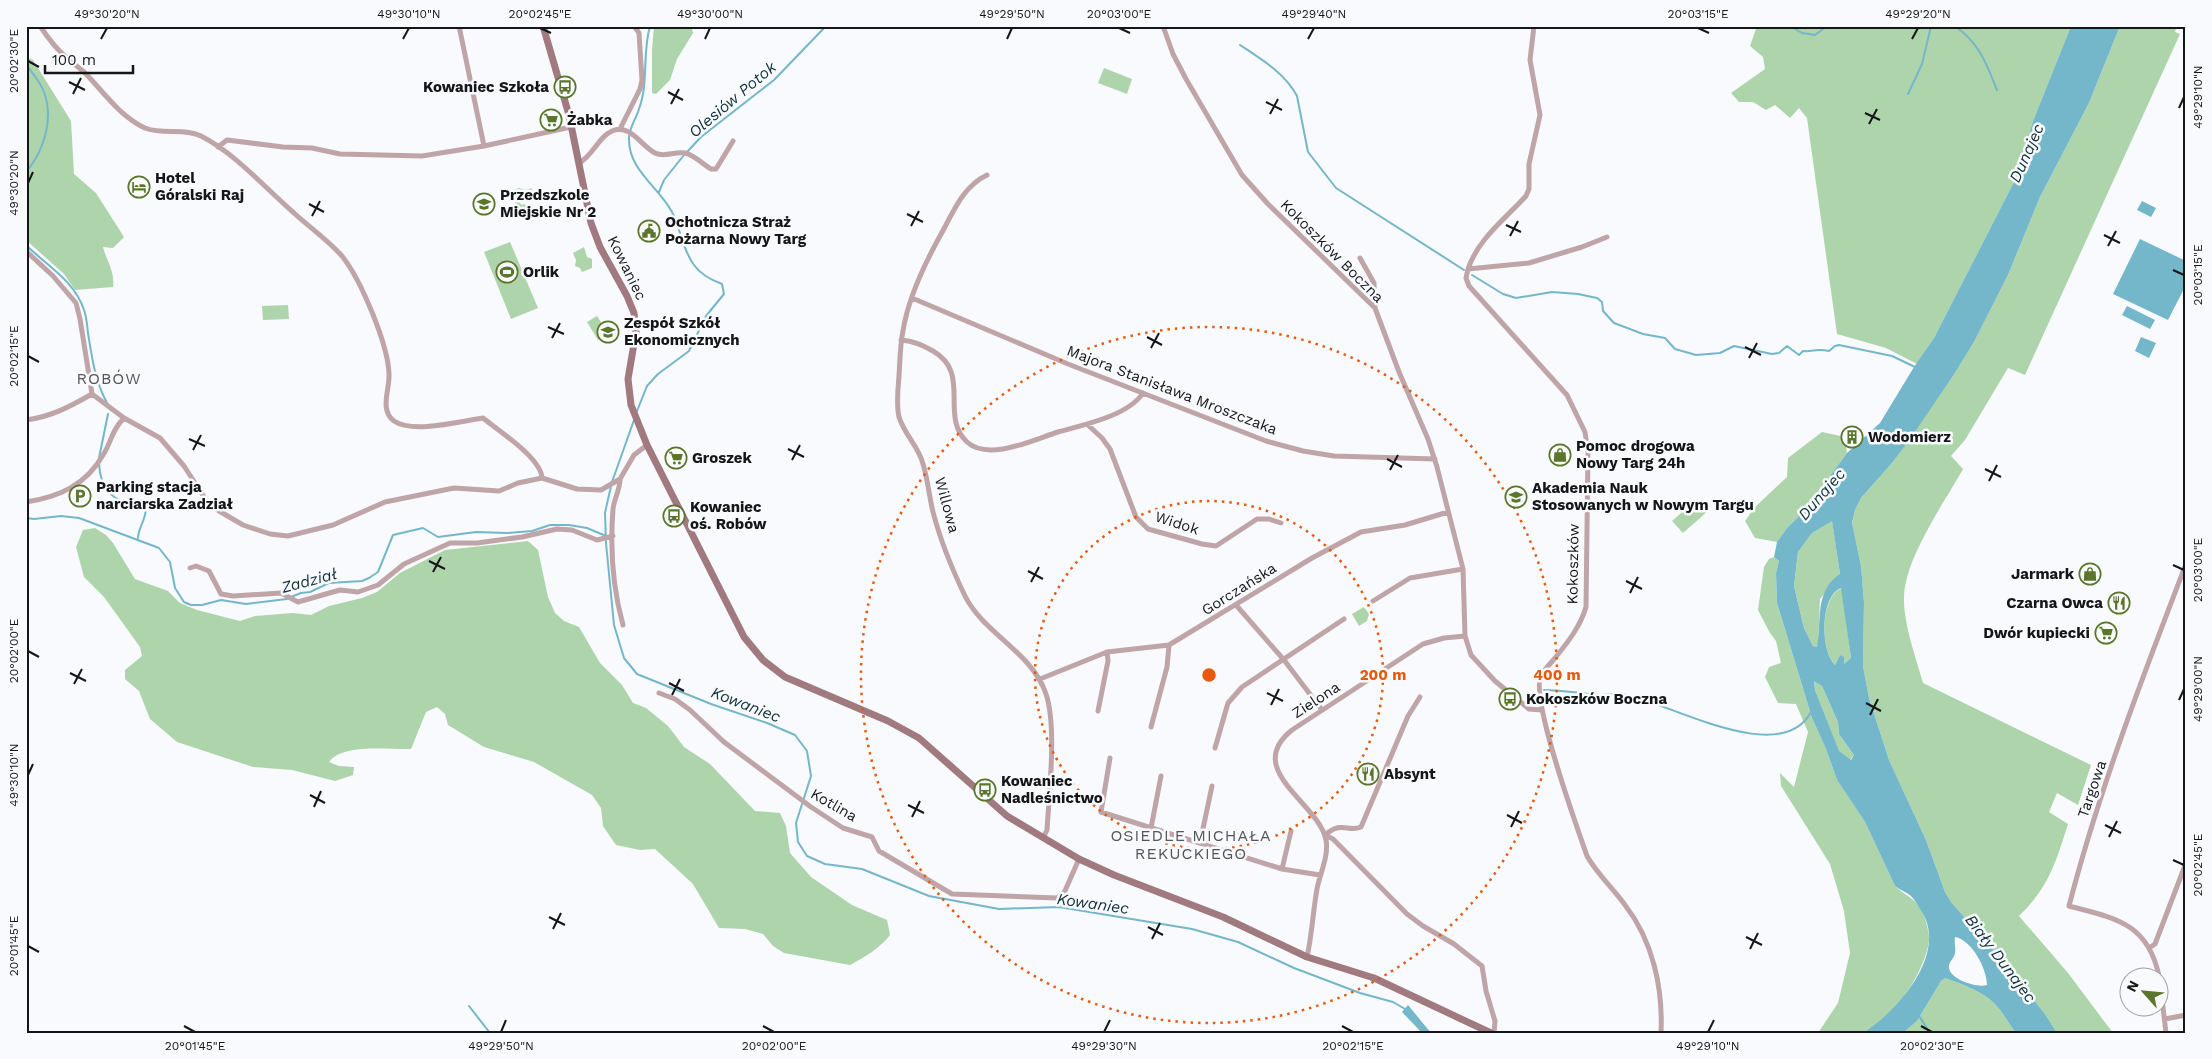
<svg xmlns="http://www.w3.org/2000/svg" width="2212" height="1059" viewBox="0 0 2212 1059" font-family="'Work Sans',sans-serif">
	<rect width="100%" height="100%" fill="#f8fafd"/>
	<path fill="#aed4ab" d="M654,26h37l2,7 -16,26 -7,21 -14,14 -4,-1v-43z
		M1757,26h314l-38,95 -17,57 -82,160 -17,26 -31,-16 -49,-14 -30,-216 -8,-10 -9,10 -15,-13 -9,5 -13,-8h-14l-8,-9 34,-24 -2,-12 -13,-11z
		M2120,26h57l-2,6 5,2 -155,341 -17,-7 -43,72 -14,16 12,13c-19,34 -58,89 -59,128 -1,25 12,61 19,86l168,82 -13,40 -21,-12 -8,19 19,12c-12,38 -19,63 -49,92l49,57 45,60h-56l-12,-19 -37,-47 -57,-65 -6,-10 -19,-52 -37,-80 -20,-62 -6,-32 1,-64 -3,-36 -9,-42 3,-14 6,-12 31,-35 17,-24 46,-66 19,-31 34,-67 32,-78 49,-94z
		M26,57l7,3 38,61 3,53 22,19 28,44 -11,11 -10,-1c4,15 12,24 10,40l-38,3 -11,-16 -38,-34z
		M1104,68l28,11 -5,15 -29,-11z
		M519,188l7,2 5,-2 3,5 8,3 -1,2 -13,-3 -9,-6 -3,1 6,6 -3,4 2,5 4,-1 2,6 -6,2 -2,-5 -4,-3 1,-4 -3,-10z
		M510,242l28,66 -27,11 -27,-67z
		M584,247l3,10 5,2v9l-10,4 -2,-4 -5,-2 1,-6 -3,-7z
		M288,305l1,14 -26,1 -1,-14z
		M597,316l11,17 -10,7 -11,-18z
		M1822,432l23,5 2,16 -43,58 -17,17 -10,14 -22,-4 -10,-17 9,-13 33,-31 1,-19z
		M1697,499l11,12 -25,22 -11,-12z
		M1832,520l8,54 -20,25 -2,48 -5,-1 -9,-18 -10,-42 4,-34 14,-19z
		M95,528l11,7 7,8 22,36 33,12 12,12 17,7 43,11 15,-5 38,-3 18,2 18,-9 33,-8 15,-6 23,-19 45,-23 83,-9 10,9 10,47 7,16 9,8 15,6 21,36 22,22 11,18 13,5 22,18 16,21 26,17 45,47 25,2 6,13 4,27 21,24 41,28 35,15 3,15c-10,13 -25,22 -40,30l-66,-12 -11,-7 -10,-12 -18,-5 -26,-1 -26,-44 -38,-35 -15,1 -24,-5 -13,-19 -2,-18 -9,-13 -58,-33 -50,-15 -36,-22 -3,-11 -8,-7 -11,5 -15,37c-22,1 -68,-6 -82,13l10,4 15,1 -1,8 -18,6 -43,-11 -39,-3 -76,-25 -27,-23 -11,-28 -14,-12v-9l17,-14 -2,-9 -36,-50 -20,-20 -8,-30 7,-17z
		M1774,557l5,4 -3,12 1,30 35,115 14,31 11,31 28,42 30,64c10,10 23,13 29,29 2,7 6,19 5,26 -4,30 -36,81 -65,91 -10,4 -34,1 -46,1l20,-30 12,-50 -6,-42 -14,-47 -49,-78 -1,-13 14,14 14,-55 -12,-28 -18,-1 -13,-26 4,-10 12,-4 -5,-22 -6,-8 -12,-23 6,-43 5,-8z
		M1842,588l9,70 -7,6 -4,-9 -5,10c-15,-14 -15,-69 7,-77z
		M1364,607l5,7 -2,7 -8,5 -7,-12z
		M1814,680l8,6 16,36 1,12 15,21 -4,5 -11,-8 -24,-62z
		M1945,978c19,7 43,15 55,32 6,8 10,15 16,23h-113l14,-12 24,-40z"/>
	<path fill="#74b7ca" fill-rule="evenodd" d="M2071,26h49l-31,77 -49,94 -32,78 -34,67 -19,31 -45,66 -18,24 -31,35 -6,12 -3,13 9,43 3,36 -1,64 6,32 20,62 37,80 19,52 6,10 57,65 37,47 12,19h-41c-6,-8 -10,-15 -16,-23 -12,-17 -36,-25 -55,-32l-4,3 -24,40 -14,12h-40c34,-21 85,-79 59,-121 -3,-5 -7,-12 -11,-16 -5,-4 -11,-6 -16,-10l-30,-64 -28,-42 -11,-31 -14,-31 -35,-115 -1,-30 3,-12 -5,-4 3,-15 10,-14 17,-17 43,-58 33,-30 34,-56 20,-29 82,-160 17,-57zM1832,521l8,53c-26,17 -18,47 -23,73l-4,-1 -9,-18 -10,-42 4,-34 14,-19zM1841,588l10,70 -7,6v-7l-4,-2 -5,10c-15,-14 -15,-69 6,-77zM1814,681l8,5 16,36 1,12 15,21 -3,5 -12,-9 -24,-61zM1955,937c17,3 32,32 32,48 -10,3 -36,-5 -38,-17 -1,-6 5,-9 6,-15 1,-5 -1,-10 0,-16z
		M2142,201l14,7 -5,9 -14,-7z
		M2140,239l46,22v24l-18,35 -55,-26z
		M2127,306l28,14 -5,9 -28,-14z
		M2141,337l15,6 -7,15 -14,-7z
		M1408,1005l23,28h-9l-20,-21z"/>
	<g fill="none" stroke-linecap="round" stroke-linejoin="round">
		<path stroke="#74b7ca" stroke-width="2" d="M1790,26l12,7 13,2 12,-9
			M1955,26c25,18 31,37 42,64
			M1240,45c21,14 45,28 57,51l11,56 28,36 128,82
			M1908,94l14,-30 9,-38
			M687,152l14,-15 73,-57 52,-54
			M26,172c18,-21 28,-53 18,-80 -3,-9 -10,-16 -15,-24
			M659,192l5,-12 20,-25
			M26,245c21,21 48,35 58,65 3,8 3,16 4,23 4,25 7,48 19,70
			M1472,275l31,19 13,4 36,-6 26,2 19,4 5,4 1,9 11,12 29,11 22,4 10,11 21,6 24,-2 14,-7 38,8 7,-1 8,-7 12,9 4,-4c11,1 12,-3 26,0l6,-5 4,-1 53,11 23,11
			M637,411l10,-25 11,-12 31,-23 17,-35 18,-22 -2,-10c-11,-4 -21,-9 -28,-19 -12,-16 -13,-36 -22,-53 -14,-26 -44,-42 -43,-74 0,-10 7,-19 10,-29 10,-27 3,-56 11,-83
			M99,458l9,-44
			M99,463c1,26 14,41 40,40l7,6c-1,13 -8,19 -8,29
			M612,482l22,-62
			M611,486l-6,27 1,30 8,82 10,33 13,16 74,30 56,19 28,12 12,16 4,25 -15,47 2,19 9,14 18,8 37,5 67,27 70,13 60,-2 133,22 46,13 56,26 66,25 33,9 12,7
			M26,518l8,1 27,-3 18,2 80,30 11,14 5,26 9,14 7,3h11l19,-5 25,4 41,-5
			M291,597l10,-4 9,-1 19,-9 33,-2 7,-3 9,-6 15,-37 30,-7 15,9 38,-5 31,1 25,-2 18,-6h19l18,3 19,8
			M1544,690c19,0 38,4 57,5 8,0 18,-2 26,0 44,9 154,73 184,17
			M469,1006l21,27
			M1919,1016l11,17"/>
		<path stroke="#bfa4a8" stroke-width="5" d="M40,26c8,12 16,23 27,32 6,6 14,10 20,17 18,19 34,42 58,53 17,7 40,0 56,8 35,18 63,51 93,77 15,14 34,27 48,43 19,24 46,88 47,118 1,15 -10,36 5,47 19,13 67,0 89,-3 16,13 58,40 59,60
			M459,26l25,120
			M1163,26l10,28 13,25 56,96 26,29 107,104 24,64 29,67 9,28 26,102 2,67 6,19 24,26 34,28 13,1
			M620,129l20,-40 2,-9 -3,-47 -5,-7
			M218,147l9,-7 56,7 29,1 28,6 82,2 62,-10 87,-19
			M579,163c14,-7 19,-26 33,-32 18,-8 29,15 43,22 10,5 19,-2 30,0 9,2 18,11 26,16h5l17,-28
			M987,175c-25,12 -34,38 -47,61 -16,29 -32,62 -37,95 -3,14 -3,30 -4,45 -1,13 -3,28 0,41 5,17 20,30 24,47 5,16 6,32 10,48 7,27 20,59 32,84 19,38 67,56 81,98 11,32 3,101 1,136l-4,8
			M1607,237l-25,10 -53,16 -61,6 -2,9 3,8 98,109 18,37 3,20 -2,155c-6,20 -18,35 -31,51 -5,6 -11,12 -14,18 -11,22 36,151 46,180 10,18 26,32 38,49 28,36 38,83 36,128
			M26,251l27,25 23,27 4,16 12,75 32,24 36,20 24,28 24,37 11,8 24,14 27,9 18,2 45,-11 52,-23 69,-14 45,3 19,-8 24,-5 35,11 24,1 19,-11 14,-24 13,-10
			M1360,258l14,25 1,25
			M1468,269c10,-30 37,-50 58,-73l3,-7v-25l11,-49 -10,-55 4,-34
			M912,298l156,66 198,77 37,10 31,5 101,3
			M901,340c13,1 21,5 32,11 39,22 6,65 34,91 22,20 68,-3 91,-10 25,-7 70,-16 85,-39
			M26,420c25,-3 45,-14 66,-26
			M1088,425l14,13 8,11 26,68 12,12 54,15 14,2 41,-27h12l12,4
			M620,479c0,11 -6,20 -7,30 -3,38 0,80 10,116
			M26,502c33,-5 60,-17 77,-47 9,-14 8,-24 21,-37
			M190,568l6,-2 13,5 12,23 12,2 48,-3 17,9 42,-12 18,2 20,-7 26,-21 46,-21h27l45,-6 35,-8 15,1 25,10 16,-4
			M1373,601l37,-23 53,-9
			M1236,605l48,55 38,50
			M1040,679l67,-27 62,-7 143,-87 49,-26 44,-7 43,-13
			M659,693l16,6 15,11 34,32 87,65 32,21 29,9 7,14 73,43 105,4 7,-5 15,-34
			M1098,711l10,-50 -1,-9
			M1151,727l16,-60 2,-22
			M1215,748l13,-45 14,-16 102,-68
			M1110,758l-9,54 181,57 38,6
			M1151,828l10,-52
			M1325,835l8,4 74,75 16,12 31,18 28,22 4,25 9,30 -1,12
			M1325,835c17,-15 23,-2 36,-8l47,-111 12,-19
			M1200,843l12,-57
			M1282,869l9,-38
			M2149,948l6,-4 31,-81
			M1307,957c5,-22 6,-46 10,-68 3,-16 12,-33 9,-49 -7,-37 -84,-70 -34,-110l131,-86 21,-6 21,-2
			M2159,976c-11,-53 -44,-58 -90,-70 30,-116 74,-230 117,-342
			M2160,982l6,51
			M2165,1019l21,-4"/>
		<path stroke="#a17a80" stroke-width="7" d="M543,26l26,89 22,108 9,24 27,49 7,17 2,19 -8,47 3,26 16,40 97,192 19,23 22,17 103,44 31,17 88,78 72,43 35,16 109,42 84,40 67,21 117,55"/>
	</g>
	<path fill="none" stroke="#151617" stroke-width="2" d="M540,28l11,5M1119,28l11,5M1698,28l11,5M101,39l6,-11M403,39l6,-11M705,39l5,-11M1007,39l5,-11M1308,39l6,-11M1912,39l6,-11M28,61l11,6M69,82l16,8M668,92l15,8M73,94l8,-16M1266,102l16,8M671,104l8,-15M2179,108l5,-11M1865,113l15,7M1270,114l8,-15M1869,124l8,-15M28,183l5,-11M309,204l15,8M907,214l16,8M312,216l8,-15M1506,225l15,7M911,226l8,-15M2104,235l16,8M1510,236l8,-15M2108,246l8,-15M2173,270l11,5M548,327l16,7M1147,337l15,8M552,338l8,-15M1745,347l16,8M1151,348l8,-15M28,356l11,6M1749,358l8,-15M189,439l16,7M788,449l16,8M193,450l8,-15M1387,459l15,8M792,460l8,-15M1985,469l16,8M1390,470l8,-15M1989,481l8,-16M429,561l16,8M2173,565l11,5M1028,571l15,8M433,572l8,-15M1626,581l16,8M1031,582l8,-15M1630,593l8,-16M28,651l11,6M70,673l16,8M669,683l15,8M74,684l8,-15M1267,693l16,8M672,695l8,-16M2179,700l5,-11M1866,703l15,8M1271,705l8,-16M1870,715l8,-16M28,775l5,-11M310,795l15,8M908,805l16,8M314,807l7,-16M1507,815l15,8M912,817l8,-16M2105,825l16,8M1511,827l8,-16M2109,837l8,-16M2173,860l11,5M549,917l16,8M1148,927l15,8M553,929l8,-16M1746,937l16,8M1152,939l8,-16M28,946l11,6M1750,949l8,-16M184,1026l11,6M763,1026l11,6M1342,1026l11,6M1921,1026l11,6M501,1032l5,-12M1104,1032l6,-12M1708,1032l6,-12"/>
	<g fill="none" stroke="#e8590c" stroke-width="2.5" stroke-dasharray="2.5 5">
		<circle cx="1209" cy="675" r="174"/>
		<circle cx="1209" cy="675" r="348"/>
	</g>
	<defs>
		<g id="bus-ring" transform="scale(1.125)"><circle r="9.5" fill="#f8fafd" stroke="#5b762b" stroke-width="1.5"/><path d="M-5-6H5V4H4V6H2V4H-2V6H-4V4H-5ZM-3.5-4V0h7V-4ZM-3.5 1.2v1.5H-2V1.2ZM2 1.2v1.5H3.5V1.2Z" fill="#5b762b"/></g>
		<g id="supermarket-ring" transform="scale(1.125)"><circle r="9.5" fill="#f8fafd" stroke="#5b762b" stroke-width="1.5"/><path d="M-6-5.5h2.5l.6 2H6L4.5 2H-2.5L-4.4-4H-6ZM-1.5 3.2a1.3 1.3 0 1 0 .1 0ZM3 3.2a1.3 1.3 0 1 0 .1 0Z" fill="#5b762b"/></g>
		<g id="hotel-ring" transform="scale(1.125)"><circle r="9.5" fill="#f8fafd" stroke="#5b762b" stroke-width="1.5"/><path d="M-6-4.5h1.5V1H6V5H4.5V3h-9V5H-6ZM-4 0a1.8 1.8 0 1 1 3.6 0ZM.5 0V-2.5h3Q6-2.5 6 0Z" fill="#5b762b"/></g>
		<g id="school-ring" transform="scale(1.125)"><circle r="9.5" fill="#f8fafd" stroke="#5b762b" stroke-width="1.5"/><path d="M0-5L7-2L0 1L-7-2ZM-4 1L0 2.5L4 1V4Q0 6-4 4Z" fill="#5b762b"/></g>
		<g id="civic-ring" transform="scale(1.125)"><circle r="9.5" fill="#f8fafd" stroke="#5b762b" stroke-width="1.5"/><path d="M-.6-6.5H3V-4.5H.6V-3L4-1V1h2V6H-6V1h2V-1L-.6-3ZM-1.2 2.5V6h2.4V2.5Z" fill="#5b762b"/></g>
		<g id="stadium-ring" transform="scale(1.125)"><circle r="9.5" fill="#f8fafd" stroke="#5b762b" stroke-width="1.5"/><path d="M0-5a6.5 5 0 1 0 0 10a6.5 5 0 1 0 0-10ZM-3.5-1.8h7v3.6h-7Z" fill="#5b762b"/></g>
		<g id="building-ring" transform="scale(1.125)"><circle r="9.5" fill="#f8fafd" stroke="#5b762b" stroke-width="1.5"/><path d="M-4-6H4V6H1V3H-1V6H-4ZM-2.5-4.3h1.7v1.8h-1.7ZM.8-4.3h1.7v1.8H.8ZM-2.5-1h1.7V.8h-1.7ZM.8-1h1.7V.8H.8Z" fill="#5b762b"/></g>
		<g id="shop-ring" transform="scale(1.125)"><circle r="9.5" fill="#f8fafd" stroke="#5b762b" stroke-width="1.5"/><path d="M-5-2.5h2.3a2.7 3.5 0 0 1 5.4 0H5L5.5 6h-11ZM-1.5-2.5h3a1.5 2.3 0 0 0-3 0Z" fill="#5b762b"/></g>
		<g id="parking-ring" transform="scale(1.125)"><circle r="9.5" fill="#f8fafd" stroke="#5b762b" stroke-width="1.5"/><path d="M-3.5-5.5H1a3.5 3.5 0 0 1 0 7H-1V5.5H-3.5ZM-1-3.4V-.6H.8a1.4 1.4 0 0 0 0-2.8Z" fill="#5b762b"/></g>
		<g id="university-ring" transform="scale(1.125)"><circle r="9.5" fill="#f8fafd" stroke="#5b762b" stroke-width="1.5"/><path d="M0-5L7-2L0 1L-7-2ZM-4 1L0 2.5L4 1V4Q0 6-4 4Z" fill="#5b762b"/></g>
		<g id="restaurant-ring" transform="scale(1.125)"><circle r="9.5" fill="#f8fafd" stroke="#5b762b" stroke-width="1.5"/><path d="M-5-6h1v4h1v-4h1v4h1v-4h1v5L-1.5 .5V6h-2V.5L-5-1ZM5-6V6H3V1.5H1.5Q1.5-4 5-6Z" fill="#5b762b"/></g>
	</defs>
	<g fill-rule="evenodd">
		<use href="#bus-ring" x="565" y="87"/>
		<use href="#supermarket-ring" x="551" y="120"/>
		<use href="#hotel-ring" x="139" y="187"/>
		<use href="#school-ring" x="484" y="204"/>
		<use href="#civic-ring" x="649" y="231"/>
		<use href="#stadium-ring" x="507" y="272"/>
		<use href="#school-ring" x="608" y="332"/>
		<use href="#building-ring" x="1852" y="437"/>
		<use href="#shop-ring" x="1560" y="455"/>
		<use href="#supermarket-ring" x="676" y="458"/>
		<use href="#parking-ring" x="80" y="496"/>
		<use href="#university-ring" x="1516" y="497"/>
		<use href="#bus-ring" x="674" y="516"/>
		<use href="#shop-ring" x="2090" y="574"/>
		<use href="#restaurant-ring" x="2119" y="603"/>
		<use href="#supermarket-ring" x="2106" y="633"/>
		<use href="#bus-ring" x="1510" y="699"/>
		<use href="#restaurant-ring" x="1368" y="774"/>
		<use href="#bus-ring" x="985" y="790"/>
	</g>
	<g text-anchor="middle" stroke-width="5" stroke-linejoin="round" paint-order="stroke">
		<g font-size="15" font-weight="bold" fill="#151617" stroke="#f8fafd" text-anchor="start">
			<text x="549" y="92" text-anchor="end">Kowaniec Szkoła</text>
			<text x="567" y="125">Żabka</text>
			<text x="155" y="183">Hotel<tspan x="155" dy="17">Góralski Raj</tspan></text>
			<text x="500" y="200">Przedszkole<tspan x="500" dy="17">Miejskie Nr 2</tspan></text>
			<text x="665" y="227">Ochotnicza Straż<tspan x="665" dy="17">Pożarna Nowy Targ</tspan></text>
			<text x="523" y="277">Orlik</text>
			<text x="624" y="328">Zespół Szkół<tspan x="624" dy="17">Ekonomicznych</tspan></text>
			<text x="1868" y="442">Wodomierz</text>
			<text x="1576" y="451">Pomoc drogowa<tspan x="1576" dy="17">Nowy Targ 24h</tspan></text>
			<text x="692" y="463">Groszek</text>
			<text x="96" y="492">Parking stacja<tspan x="96" dy="17">narciarska Zadział</tspan></text>
			<text x="1532" y="493">Akademia Nauk<tspan x="1532" dy="17">Stosowanych w Nowym Targu</tspan></text>
			<text x="690" y="512">Kowaniec<tspan x="690" dy="17">oś. Robów</tspan></text>
			<text x="2074" y="579" text-anchor="end">Jarmark</text>
			<text x="2103" y="608" text-anchor="end">Czarna Owca</text>
			<text x="2090" y="638" text-anchor="end">Dwór kupiecki</text>
			<text x="1526" y="704">Kokoszków Boczna</text>
			<text x="1384" y="779">Absynt</text>
			<text x="1001" y="786">Kowaniec<tspan x="1001" dy="17">Nadleśnictwo</tspan></text>
		</g>
		<g font-size="15" fill="#151617" stroke="#f8fafd">
			<text transform="translate(1332 251) rotate(45)" y="5">Kokoszków Boczna</text>
			<text transform="translate(627 268) rotate(64)" y="5">Kowaniec</text>
			<text transform="translate(1172 390) rotate(21)" y="5">Majora Stanisława Mroszczaka</text>
			<text transform="translate(947 505) rotate(75)" y="5">Willowa</text>
			<text transform="translate(1177 523) rotate(18)" y="5">Widok</text>
			<text transform="translate(1573 564) rotate(-89)" y="5">Kokoszków</text>
			<text transform="translate(1239 589) rotate(-32)" y="5">Gorczańska</text>
			<text transform="translate(1316 700) rotate(-33)" y="5">Zielona</text>
			<text transform="translate(2092 789) rotate(-71)" y="5">Targowa</text>
			<text transform="translate(834 805) rotate(30)" y="5">Kotlina</text>
		</g>
		<g font-size="16" font-style="italic" fill="#10313a" stroke="#f8fafd">
			<text transform="translate(732 99) rotate(-40)" y="6">Olesiów Potok</text>
			<text transform="translate(2026 153) rotate(-66)" y="6">Dunajec</text>
			<text transform="translate(1821 494) rotate(-49)" y="6">Dunajec</text>
			<text transform="translate(309 580) rotate(-15)" y="6">Zadział</text>
			<text transform="translate(746 704) rotate(21)" y="6">Kowaniec</text>
			<text transform="translate(1093 903) rotate(8)" y="6">Kowaniec</text>
			<text transform="translate(2001 958) rotate(53)" y="6">Biały Dunajec</text>
		</g>
		<g font-size="16" letter-spacing="1" fill="#555659" stroke="#f8fafd">
			<text x="109" y="384">ROBÓW</text>
			<text x="1191" y="841">OSIEDLE MICHAŁA<tspan x="1191" dy="18">REKUCKIEGO</tspan></text>
		</g>
	</g>
	<circle cx="1209" cy="675" r="8" fill="#e8590c" stroke="#f8fafd" stroke-width="2.5"/>
	<g font-size="15" text-anchor="middle" font-weight="bold" fill="#e8590c" stroke="#f8fafd" stroke-width="5" stroke-linejoin="round" paint-order="stroke">
		<text x="1383" y="680">200 m</text>
		<text x="1557" y="680">400 m</text>
	</g>
	<rect width="2212" height="1059" fill="none" stroke="#f8fafd" stroke-width="55"/>
	<g transform="translate(2144 992) rotate(297)"><circle r="24" fill="#f8fafd" stroke="#9d9fa1"/>
	<path d="M0-4L9 19L0 12L-9 19Z" fill="#5b762b"/>
	<text y="-8" font-size="14" font-weight="bold" text-anchor="middle" fill="#151617">N</text>
	</g>
	<path d="M45 65v8h88v-8" fill="none" stroke="#151617" stroke-width="2.5"/>
	<text x="52" y="65" font-size="15" fill="#151617" stroke="#f8fafd" stroke-width="4" paint-order="stroke">100 m</text>
	<rect x="28" y="28" width="2156" height="1004" fill="none" stroke="#151617" stroke-width="2"/>
	<g font-size="12" text-anchor="middle" fill="#151617">
		<text x="107" y="18">49°30'20"N</text>
		<text x="409" y="18">49°30'10"N</text>
		<text x="540" y="18">20°02'45"E</text>
		<text x="710" y="18">49°30'00"N</text>
		<text x="1012" y="18">49°29'50"N</text>
		<text x="1119" y="18">20°03'00"E</text>
		<text x="1314" y="18">49°29'40"N</text>
		<text x="1698" y="18">20°03'15"E</text>
		<text x="1918" y="18">49°29'20"N</text>
		<text transform="translate(14 61) rotate(-90)" y="4">20°02'30"E</text>
		<text transform="translate(2198 97) rotate(-90)" y="4">49°29'10"N</text>
		<text transform="translate(14 183) rotate(-90)" y="4">49°30'20"N</text>
		<text transform="translate(2198 275) rotate(-90)" y="4">20°03'15"E</text>
		<text transform="translate(14 356) rotate(-90)" y="4">20°02'15"E</text>
		<text transform="translate(2198 570) rotate(-90)" y="4">20°03'00"E</text>
		<text transform="translate(14 651) rotate(-90)" y="4">20°02'00"E</text>
		<text transform="translate(2198 689) rotate(-90)" y="4">49°29'00"N</text>
		<text transform="translate(14 775) rotate(-90)" y="4">49°30'10"N</text>
		<text transform="translate(2198 865) rotate(-90)" y="4">20°02'45"E</text>
		<text transform="translate(14 946) rotate(-90)" y="4">20°01'45"E</text>
		<text x="195" y="1050">20°01'45"E</text>
		<text x="501" y="1050">49°29'50"N</text>
		<text x="774" y="1050">20°02'00"E</text>
		<text x="1104" y="1050">49°29'30"N</text>
		<text x="1353" y="1050">20°02'15"E</text>
		<text x="1708" y="1050">49°29'10"N</text>
		<text x="1932" y="1050">20°02'30"E</text>
	</g>
</svg>
